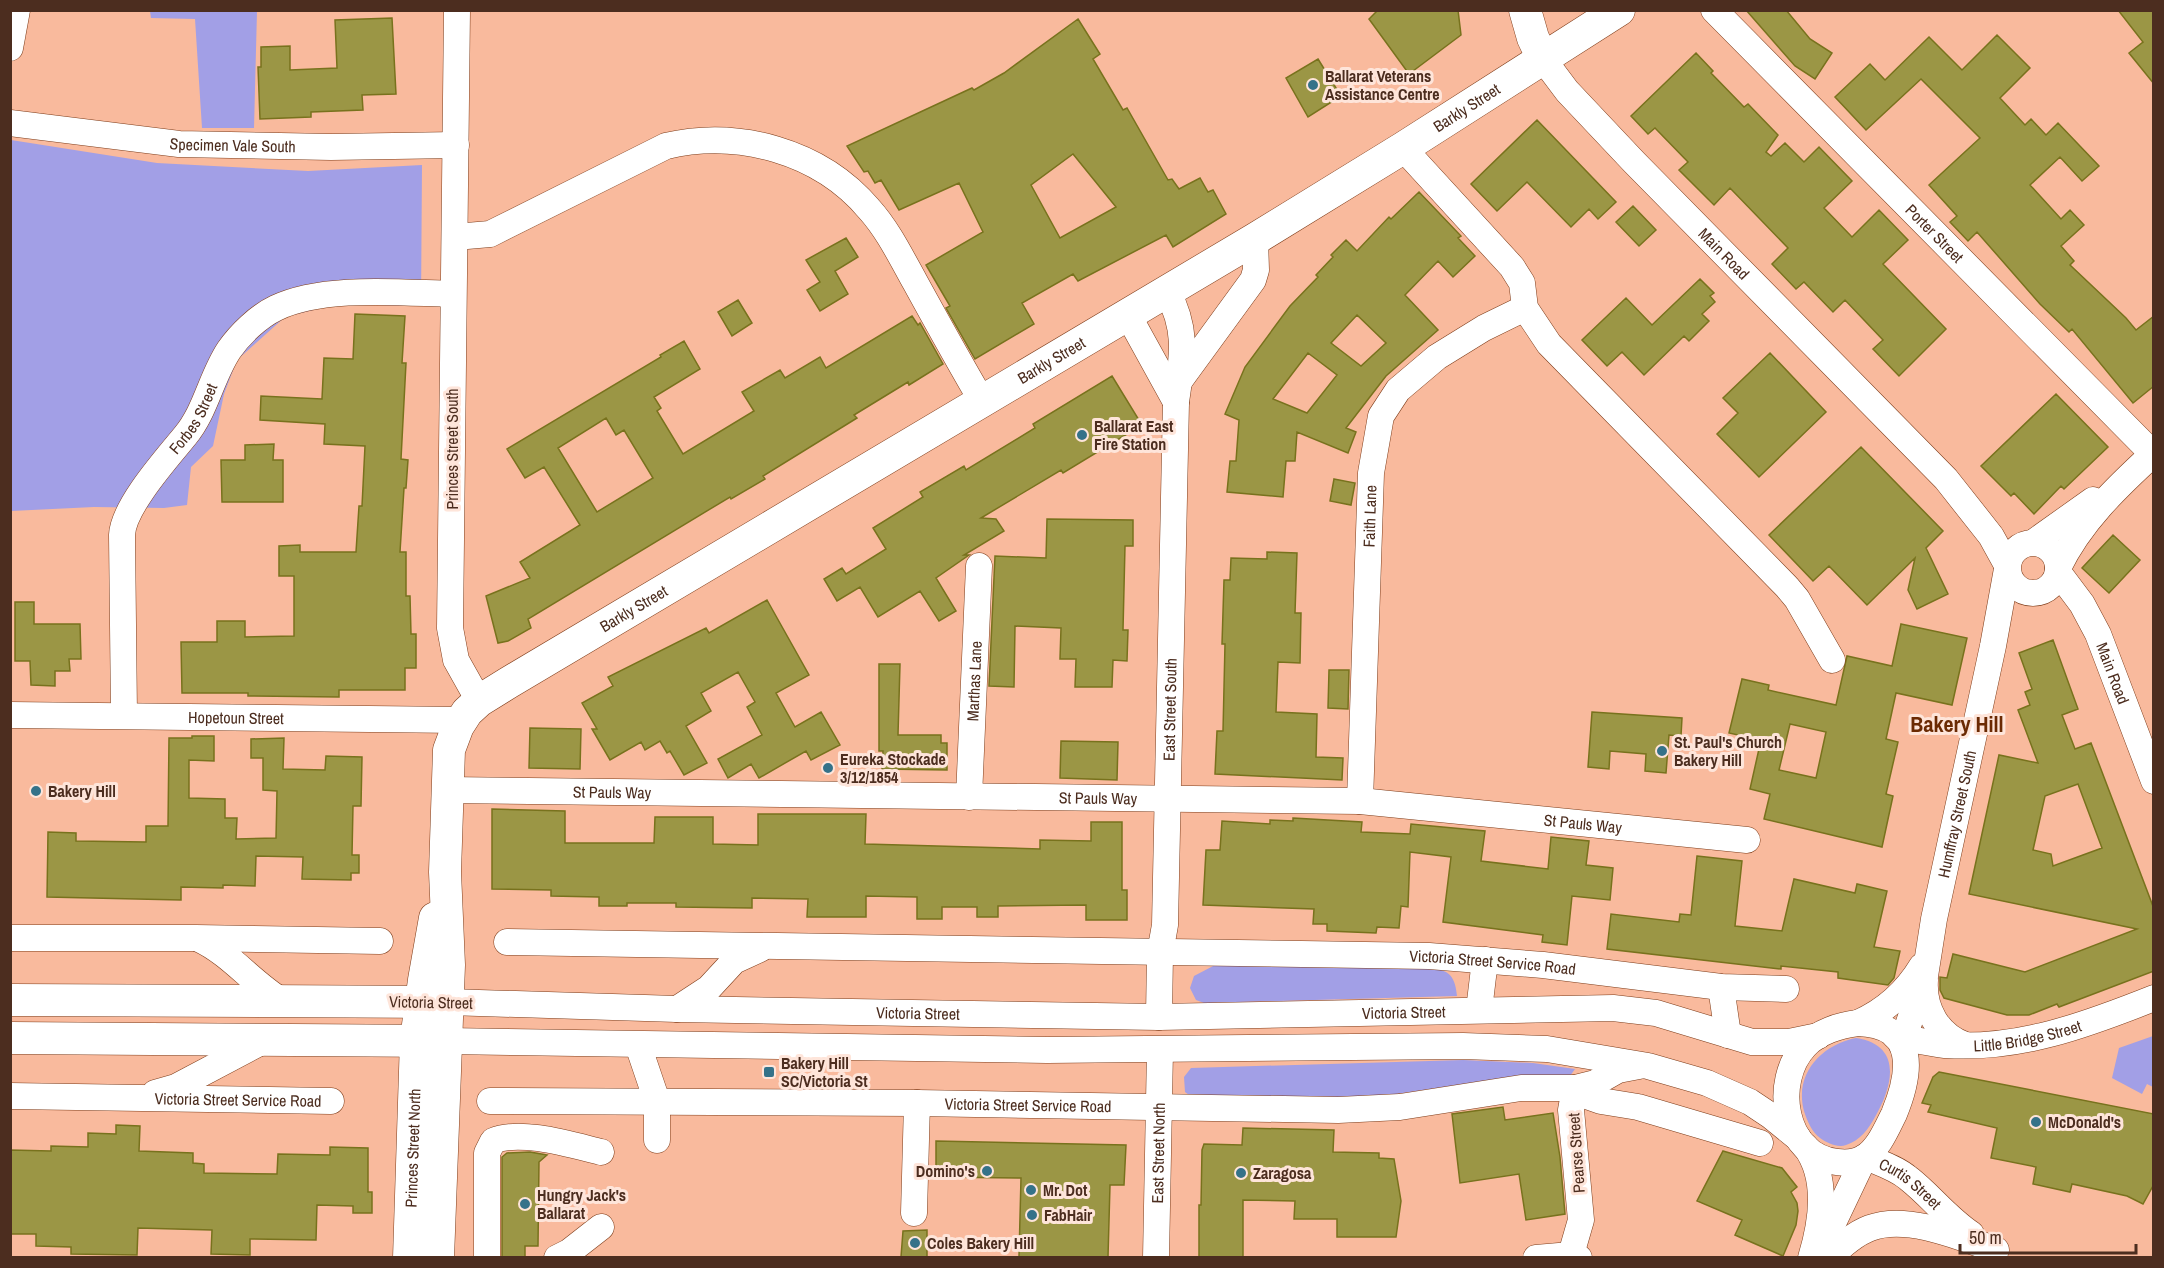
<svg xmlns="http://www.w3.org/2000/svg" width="2164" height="1268" viewBox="0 0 2164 1268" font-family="'Archivo Narrow',sans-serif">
	<rect width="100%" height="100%" fill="#f9ba9d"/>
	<path fill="#a29fe6" d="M150,11h107l-3,117h-52l-7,-109 -44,-1z
		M11,140l146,23 151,8 114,-6 -1,141 -84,-2 -52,13 -48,43 -13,34 -11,52 -22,21 -4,38 -23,3 -70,-1 -83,4z
		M1215,965l212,2c20,3 28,6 30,29l-253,7 -8,-3 -6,-12 4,-12z
		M2153,1036v51l-6,-3 -5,10 -30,-16 7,-30z
		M1856,1038c47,7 37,48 19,79 -6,11 -15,24 -29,28 -8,3 -19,-2 -26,-7 -8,-6 -13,-17 -16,-27 -10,-37 17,-66 52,-73z
		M1463,1060l70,3 42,6 -5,7 -56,1 -118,17 -48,3 -159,-2 -4,-3 -1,-15 7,-9z"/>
	<path fill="#9b9645" stroke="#78721d" stroke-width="1.5" fill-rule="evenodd" d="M1378,10h80l3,25 -52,39 -40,-55z
		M1746,10h40l24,29 22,14 -17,26 -20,-13z
		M2118,10h36v74l-25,-31 14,-11z
		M392,18l4,76 -34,1 1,15 -52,2v5l-51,2 -2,-52h3v-20l29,-1v24l47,-2 -2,-48z
		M1078,19l22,35 -7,5 30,51 4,-2 41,72 4,-1 7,10 21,-11 8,14 5,-2 13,24 -53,33 -7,-12 -88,46 -5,-7 -51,29 12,21 -59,35 -29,-51 4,-2 -24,-41 57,-33 -24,-49 -60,27 -18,-30 -6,3 -7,-12 -4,1 -17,-26 125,-58 2,2 30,-17zM1073,154l43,53 -56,31 -29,-53z
		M1997,35l33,33 -30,30 25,27 6,-6 15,16 12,-12 41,43 -17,15 -22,-24 -30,28 31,34 9,-9 14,15 -23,21 13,15 -4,4 56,53 10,12 18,-14v70l-21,17 -61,-74 -3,3 -29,-28 -63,-72 -9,9 -18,-19 7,-6 -28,-31 51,-47 -59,-59 -55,51 -31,-33 35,-33 15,16 44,-43 33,33z
		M1696,53l17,18 -2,2 33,34 4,-3 30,31 -12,17 5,4 14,-13 19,19 15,-15 33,34 -28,27 28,29 27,-27 29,30 -25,24 63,65 -47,47 -26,-27 10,-9 -38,-40 -12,12 -29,-30 -8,7 -24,-25 16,-16 -58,-60 -16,17 -35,-35 9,-8 -33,-34 -7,6 -17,-18z
		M1318,59l23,37 -33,21 -22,-39z
		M1537,120l79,82 -18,17 -9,-10 -18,18 -44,-45 -30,29 -26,-27z
		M1419,192l42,44 -3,2 17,18 -22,21 -15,-16 -33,34 33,35 -52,46 -40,52 10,4 -8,21 -51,-21 -2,29h-9l-3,36 -56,-5 3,-31h6l3,-41 -14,-6 20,-47 45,-61 28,-29 -2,-2 17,-18 -2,-2 15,-15 11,11 32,-34 2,2zM1357,315l29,28 -25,23 -30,-23zM1308,353l29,22 -30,38 -34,-14z
		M1633,206l23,24 -17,16 -23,-24z
		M846,238l12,19 -23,14 13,23 -28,17 -13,-21 13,-8 -14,-22z
		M1700,279l14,14 -4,3 5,6 -13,12 7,7 -20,20 -5,-5 -40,39 -22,-23 -15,14 -25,-26 44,-42 26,27z
		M738,300l14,23 -20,13 -14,-24z
		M355,314l50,2 -3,47h4l-5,96 7,1 -2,28h-2l-4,64h6v44h4l1,38h5v34h-11v22h-66v7l-91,-1v-3h-66l-1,-51h36v-21h28v16l49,-1v-60h-15v-30l21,-1v7h56l3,-46h3l3,-60 -41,-2 1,-20 -65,-4 1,-24 61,3 2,-41 29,1z
		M912,316l6,9 2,-2 23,41 -34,21 -1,-3 -54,33 3,3 -94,58 2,3 -34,20 -1,-2 -202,122 3,9 -23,13 -10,2 -12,-47 44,-18 -10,-16 60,-37 -36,-58 -19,11 -18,-29 154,-92 -1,-2 24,-14 16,28 -46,28 7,11 -4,3 26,43 71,-43 -12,-19 38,-22 5,8 35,-21 6,11zM606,418l10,17 8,-5 29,48 -56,34 -39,-64z
		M1770,353l56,59 -67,65 -42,-43 21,-21 -15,-15z
		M1112,376l30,49 -79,48 -2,-3 -80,48 15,1 8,12 -40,24h5l-33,23 20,33 -17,10 -19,-30 -42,26 -18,-30 -23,14 -13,-22 18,-11 4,6 40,-25 -13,-21 50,-31 -3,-5 44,-26 2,4 69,-42 -2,-4z
		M2056,394l52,53 -44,42 -3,-3 -27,28 -20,-21 -3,3 -30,-30z
		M274,444l-1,16h10v42h-61l-1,-42h24v-15z
		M1861,447l82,84 -17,17 22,46 -31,15 -9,-19 7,-32 -48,47 -38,-39 -16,15 -44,-46z
		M1334,479l21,4 -4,22 -21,-4z
		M1047,519l86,1v26h-8l-2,84h5l-1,31 -14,-1 -1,27h-37l1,-28h-16l1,-31 -46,-2 -1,61 -25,-1 6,-130 51,2z
		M2113,535l27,25 -31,33 -27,-25z
		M1267,552l30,1 -2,60h6l-1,50 -22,-1 -2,50 41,2 -1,43 27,1 -1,22 -127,-6 2,-43h6l2,-87h-3l2,-64h6l1,-22 36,1z
		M767,600l42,75 -33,18 19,34 26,-15 19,33 -29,15 -5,-9 -47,27 -8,-14 -23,14 -10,-19 44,-24 -15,-28 8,-5 -17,-30 -37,21 10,18 -25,15 21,37 -23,12 -14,-24 -3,2 -7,-12 -15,9 -4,-8 -31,18 -18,-31h5l-15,-26 31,-17 -5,-9 98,-49 3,5z
		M15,602h19v22h46l1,35h-12l1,12h-15v15l-24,-1 -1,-24h-15z
		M1901,624l66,14 -15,67 -56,-12 -10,46 12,3 -12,52 7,2 -11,51 -118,-28 6,-25 -20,-5 11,-49 -32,-7 13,-54 27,6 -1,5 68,15 11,-49 45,10zM1790,724l36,8 -10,46 -37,-8z
		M2053,640l25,69 -16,6 13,34 16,-6 63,166v62l-95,36 -2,-3 -28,11h-22l-63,-17 -4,-8v-13l7,1 6,-24 72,18 112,-43 -168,-35 30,-139 39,8 -20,-53 12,-5 -5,-13 7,-3 -13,-36zM2078,784l24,64 -49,18 -2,-12 -18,-4 12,-54z
		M879,664h21l-2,71h43v8h6v27l-65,-1 1,-18h-4z
		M1329,670h20l-1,39 -20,-1z
		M1592,712l90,6 -1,18 -12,-1 -3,38 -21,-2 1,-17 -36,-3 -1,18 -21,-2z
		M530,728l51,1 -1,40 -51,-1z
		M192,736h22v25l-25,-1v38l36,1v19h12l-1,21 40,-1 1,-47 -14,-1v-32h-12v-19l33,-1 -1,31 42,1 1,-14 36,1 -1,49h-8l-1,49h7v18h-8v7l-49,-1 1,-22 -47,-1 -1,30 -32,-1v3l-42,-1v13l-134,-3 1,-65 28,1v8l70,1v-16h22l1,-88h23z
		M1061,741l57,1 -1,38 -57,-2z
		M492,809l73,2v32h89l1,-26h58v27l45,1v-31h108l-1,30 175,5v-9l51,1v-19h31v68h5v30h-41v-15l-88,1v11h-21v-10h-35v12h-25v-22l-51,-1v21h-59l1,-18 -56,-1v10l-76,-1v-4h-49v3h-28v-9l-48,-1v-6l-59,-1z
		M1293,818l69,4 -1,10 49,2 1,-10 74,7 -4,30 67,8 3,-32 38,4 -3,24 27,3 -3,32 -38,-4 -5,49 -25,-3 1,-7 -100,-13 8,-65 -41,-5 -2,55 -7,-1 -2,22 -22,-1 -1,6 -49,-2v-7h-14l1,-15 -111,-4 3,-55h14l2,-29 48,3v-4l23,1z
		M1697,856l45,5 -7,65 47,5 12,-52 61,14 2,-9 30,7 -13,56 26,4 -6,27 -6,7 -50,-7v-6l-57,-6v3l-174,-20 4,-35 68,8 1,-8 11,1z
		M1939,1072l215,42v70l-11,20 -16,-8 -55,-12 -2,8 -37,-8 3,-17 -45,-9 6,-30 -69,-16 3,-7 -9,-2 11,-26z
		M1503,1107l2,13 48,-7 7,44 5,57 -39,6 -7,-46 -59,9 -8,-69z
		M116,1125l24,1 -1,25 54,2v10l11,1v9l73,1 1,-20 52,1v-8l38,1v44h4v21h-19v-7l-36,-1 -1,35 -66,-1v16l-39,-1 1,-24 -74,-2 -1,27 -66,-1v-7l-35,-1v-12h-26v-84l41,1v-5l37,1v-14l28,1z
		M1243,1128l91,2 -1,22 46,1v5l15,1 7,42 -5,36h-59v-18h-43l1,-18 -52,-1v57h-44v-52h2l1,-55 2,-6 38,1z
		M936,1141l190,4 -2,40h-14l-2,72h-89l2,-79 -85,-1z
		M1723,1151l59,17 15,19 -6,5 6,11 1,8 -2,14 -13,31 -48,-21 7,-15 -45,-19z
		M530,1152l17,3 -8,7 -1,84h-13v11h-23v-100l5,-4z
		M927,1230v27h-26l2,-26z"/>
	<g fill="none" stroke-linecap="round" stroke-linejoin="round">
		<g stroke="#7e3c19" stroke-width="27">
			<g id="minor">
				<path d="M457,10l-7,618 6,32 23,41"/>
				<path id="s1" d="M1714,10l440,445"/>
				<path d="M10,48l7,-38"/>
				<path id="s2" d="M1543,59l24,32 67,71 312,317 45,57 16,29"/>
				<path id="s3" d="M10,123l169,21 152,3 125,-2"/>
				<path d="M1403,148l109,119 10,16 3,25 24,36 238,243 10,12 35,61"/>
				<path d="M455,237l35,-3 176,-88c72,-17 154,5 203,63 19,21 32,48 46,73 22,40 44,80 67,119"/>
				<path d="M1128,315l48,87"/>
				<path d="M1180,380l73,-100 3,-10 -1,-31"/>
				<path d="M2034,542l59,-42"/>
				<circle cx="2033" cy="568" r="25"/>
				<path d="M2058,568c22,-46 59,-81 96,-115"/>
				<path id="s4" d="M2058,572l24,32 16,30 56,147"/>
				<path id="s5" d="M10,715l451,5"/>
				<path id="s6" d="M124,715l-2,-180c1,-28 45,-77 63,-99 21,-25 26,-59 44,-86 11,-16 30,-34 47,-42 48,-23 126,-15 177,-14"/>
				<path id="s7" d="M447,790l913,11 387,39"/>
				<path id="s8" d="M969,797l10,-231"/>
				<path id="s9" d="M1360,801l11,-328 10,-57 17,-26 39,-33 47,-29 41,-20"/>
				<path d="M10,938h186l184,3"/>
				<path d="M199,939c32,15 53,44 83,62"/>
				<path id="s10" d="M507,942l922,14 114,9 178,22 65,2"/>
				<path d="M1925,980c-2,29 13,55 40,65"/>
				<path d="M1721,987l7,48"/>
				<path id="s11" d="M448,1002l229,7 482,8 454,-9 43,5 96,29h37l29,-6"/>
				<path d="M677,1009l32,-21 25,-27 26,-12"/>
				<path d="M1479,1010l6,-50"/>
				<path id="s12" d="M1159,1017l1,-64 5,-28 11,-523c6,-43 13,-70 -9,-111"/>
				<path d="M1858,1023c60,2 53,50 36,91 -7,14 -16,36 -31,44 -8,5 -17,5 -26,4 -54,-6 -65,-81 -32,-116 13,-14 35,-21 53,-23z"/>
				<path d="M1858,1023c27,-12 49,-32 64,-57"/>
				<path id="s13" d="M1895,1036c16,3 33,7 50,9 74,5 141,-20 209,-47"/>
				<path d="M446,1041l601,9 416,-4 84,3 101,17 59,17 43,19 21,14 27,22"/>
				<path id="s14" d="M1902,1043l23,-67 9,-57 59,-273 14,-77"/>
				<path d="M638,1045l19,56v39"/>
				<path d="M1567,1089l34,12 37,6 122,36"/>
				<path d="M155,1093l21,-6 89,-47"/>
				<path id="s15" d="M10,1096l321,5"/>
				<path id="s16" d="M490,1101l427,2 421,7 62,-3 121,-19h54l20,-5 23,-13 21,-4"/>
				<path d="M1805,1146c24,32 17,76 6,112"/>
				<path id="s17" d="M1866,1157c14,6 30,11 42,21 23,18 38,39 63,56"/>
				<path d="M914,1213l3,-110"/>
				<path d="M1824,1242l40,-84"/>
				<path d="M487,1258v-105l6,-12c27,-12 79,4 108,11"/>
				<path d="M557,1258l12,-6 32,-25"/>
				<path id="s18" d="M1156,1258l4,-208"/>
				<path d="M1536,1258l35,-3 8,3"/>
				<path d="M1570,1258l11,-38 -10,-110 4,-22"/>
				<path d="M1829,1258c12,-12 25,-24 41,-30 37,-14 90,9 126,22"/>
			</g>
		</g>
		<g stroke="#7e3c19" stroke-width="33">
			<g id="major">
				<path d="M1525,10l8,28 10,21"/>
				<path d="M10,1000l438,2"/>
				<path d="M10,1038l436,3"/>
				<path id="s19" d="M409,1258l7,-218 8,-60 11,-62"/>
				<path id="s20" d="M438,1258l11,-293 -4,-93 4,-122 9,-24 9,-14 12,-11 29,-18 747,-444 148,-91 216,-138"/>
			</g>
		</g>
		<use href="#minor" stroke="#fff" stroke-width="26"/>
		<use href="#major" stroke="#fff" stroke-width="32"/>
	</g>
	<g fill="#357289" stroke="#fee5da" stroke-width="2">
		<circle cx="1313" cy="85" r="6"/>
		<circle cx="1082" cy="435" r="6"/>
		<circle cx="1662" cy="751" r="6"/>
		<circle cx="828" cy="768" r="6"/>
		<circle cx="36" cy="791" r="6"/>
		<rect x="763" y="1066" width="12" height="12" rx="3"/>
		<circle cx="2036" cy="1122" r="6"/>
		<circle cx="987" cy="1171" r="6"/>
		<circle cx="1241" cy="1173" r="6"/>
		<circle cx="1031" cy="1190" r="6"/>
		<circle cx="525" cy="1204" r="6"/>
		<circle cx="1032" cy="1215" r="6"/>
		<circle cx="915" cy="1243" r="6"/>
	</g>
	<g text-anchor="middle" stroke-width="6" stroke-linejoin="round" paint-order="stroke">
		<g font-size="16" font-weight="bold" fill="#4c2d1f" stroke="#fee5da" text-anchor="start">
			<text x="1325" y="82">Ballarat Veterans<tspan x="1325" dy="18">Assistance Centre</tspan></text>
			<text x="1094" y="432">Ballarat East<tspan x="1094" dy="18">Fire Station</tspan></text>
			<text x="1674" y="748">St. Paul's Church<tspan x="1674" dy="18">Bakery Hill</tspan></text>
			<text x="840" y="765">Eureka Stockade<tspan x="840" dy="18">3/12/1854</tspan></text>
			<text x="48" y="797">Bakery Hill</text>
			<text x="781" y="1069">Bakery Hill<tspan x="781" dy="18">SC/Victoria St</tspan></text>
			<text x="2048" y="1128">McDonald's</text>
			<text x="975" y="1177" text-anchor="end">Domino's</text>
			<text x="1253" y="1179">Zaragosa</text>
			<text x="1043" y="1196">Mr. Dot</text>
			<text x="537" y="1201">Hungry Jack's<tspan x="537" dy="18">Ballarat</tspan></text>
			<text x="1044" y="1221">FabHair</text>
			<text x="927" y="1249">Coles Bakery Hill</text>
		</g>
		<g font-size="16" fill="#4c2d1f" stroke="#fee5da">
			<text dy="6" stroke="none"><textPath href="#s20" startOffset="1719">Barkly Street</textPath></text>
			<text dy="6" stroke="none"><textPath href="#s3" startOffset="224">Specimen Vale South</textPath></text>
			<text dy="6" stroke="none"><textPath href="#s1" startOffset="314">Porter Street</textPath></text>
			<text dy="6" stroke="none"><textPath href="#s2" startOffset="266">Main Road</textPath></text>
			<text dy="6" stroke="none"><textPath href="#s20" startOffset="1233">Barkly Street</textPath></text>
			<text dy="6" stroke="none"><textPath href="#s6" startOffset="318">Forbes Street</textPath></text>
			<text transform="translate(452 449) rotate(-90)" y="6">Princes Street South</text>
			<text dy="6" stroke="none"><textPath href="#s9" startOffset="285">Faith Lane</textPath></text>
			<text dy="6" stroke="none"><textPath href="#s20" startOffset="747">Barkly Street</textPath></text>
			<text dy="6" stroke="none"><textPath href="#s4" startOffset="116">Main Road</textPath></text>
			<text dy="6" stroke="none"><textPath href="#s8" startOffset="116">Marthas Lane</textPath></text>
			<text dy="6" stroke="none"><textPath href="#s12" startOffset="308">East Street South</textPath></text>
			<text dy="6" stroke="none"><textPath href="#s5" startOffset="226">Hopetoun Street</textPath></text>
			<text dy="6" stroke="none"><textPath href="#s7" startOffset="165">St Pauls Way</textPath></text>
			<text dy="6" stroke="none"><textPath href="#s7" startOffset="651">St Pauls Way</textPath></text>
			<text dy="6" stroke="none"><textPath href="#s14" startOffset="236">Humffray Street South</textPath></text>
			<text dy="6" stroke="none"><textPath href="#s7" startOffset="1137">St Pauls Way</textPath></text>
			<text dy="6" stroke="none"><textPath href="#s10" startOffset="986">Victoria Street Service Road</textPath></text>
			<text transform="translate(431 1002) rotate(1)" y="6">Victoria Street</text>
			<text dy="6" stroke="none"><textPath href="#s11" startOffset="956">Victoria Street</textPath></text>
			<text dy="6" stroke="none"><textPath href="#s11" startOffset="470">Victoria Street</textPath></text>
			<text dy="6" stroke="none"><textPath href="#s13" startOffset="134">Little Bridge Street</textPath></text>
			<text dy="6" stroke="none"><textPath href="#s15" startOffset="228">Victoria Street Service Road</textPath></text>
			<text dy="6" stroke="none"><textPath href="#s16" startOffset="538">Victoria Street Service Road</textPath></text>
			<text dy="6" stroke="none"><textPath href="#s19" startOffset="110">Princes Street North</textPath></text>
			<text transform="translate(1576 1153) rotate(-94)" y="6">Pearse Street</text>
			<text dy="6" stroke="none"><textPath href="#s18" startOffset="105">East Street North</textPath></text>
			<text dy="6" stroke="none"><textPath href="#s17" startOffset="52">Curtis Street</textPath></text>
		</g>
		<g font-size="22" font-weight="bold" fill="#6b2a03" stroke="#fee5da">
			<text x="1957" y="732">Bakery Hill</text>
		</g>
	</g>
	<rect width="2164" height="1268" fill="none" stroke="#4c2d1f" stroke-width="24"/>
	<path d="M1960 1244v9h176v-9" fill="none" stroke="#4c2d1f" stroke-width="3"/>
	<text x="1969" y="1244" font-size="18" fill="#4c2d1f" stroke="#fee5da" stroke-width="4.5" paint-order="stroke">50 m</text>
</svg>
